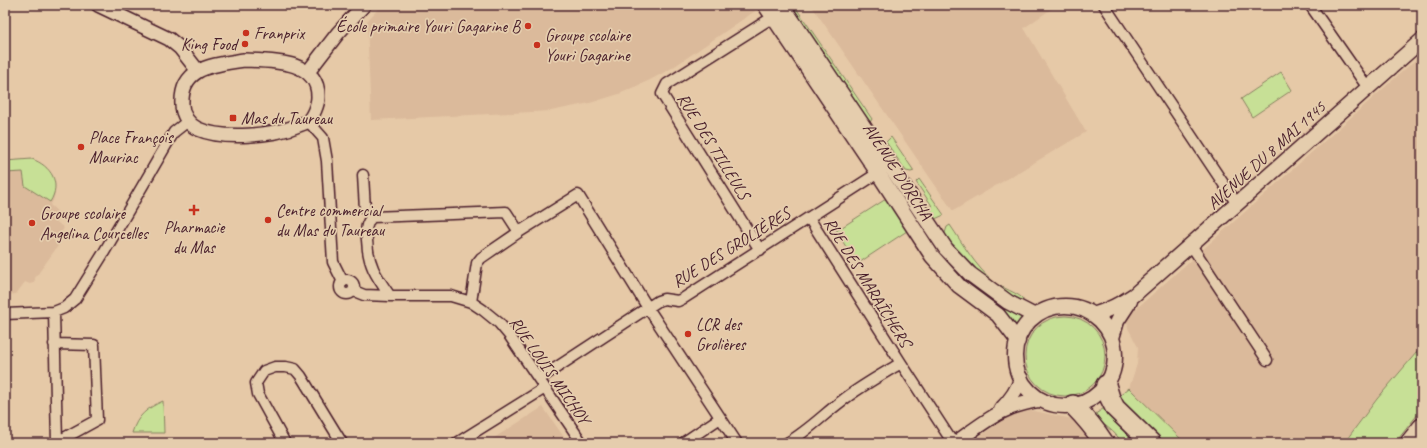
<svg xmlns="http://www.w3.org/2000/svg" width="1427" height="448" viewBox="0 0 1427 448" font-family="Caveat,sans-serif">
	<rect width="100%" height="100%" fill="#e6c9a7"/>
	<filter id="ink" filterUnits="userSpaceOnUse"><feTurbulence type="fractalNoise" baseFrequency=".025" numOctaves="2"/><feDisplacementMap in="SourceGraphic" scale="8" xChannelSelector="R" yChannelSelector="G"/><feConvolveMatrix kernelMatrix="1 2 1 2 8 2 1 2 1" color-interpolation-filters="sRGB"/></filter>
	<g filter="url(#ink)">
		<path fill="#dbba9b" d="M382,5h368l5,6 -83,57 -22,12 -31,14 -29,9 -39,8 -180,9 -4,-99z
			M811,5h246l-33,23 62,104 -133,79z
			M1422,54v292l-45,53 -33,44h-159l-56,-55 8,-24 1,-17 -10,-19 -1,-11z
			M32,159l11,5 7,8 4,7 1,14 -2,8 -3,4 7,6 -5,7 12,10 -8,12 4,3 -25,35v2l-2,3 -3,1 -5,-2 -9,12 -11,1v-134z
			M543,407l25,36h-82z
			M1020,408l62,13 13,22h-125z"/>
		<path fill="#c7e096" stroke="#888060" d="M788,5h6l78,114 -3,5z
			M1281,72l11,18 -40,27 -11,-18z
			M864,136l58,87 103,95 -8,9 -2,1 -39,-34 -31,-31 -84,-125z
			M891,137l23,34 -3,1 -5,-1 -20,-29z
			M32,159c19,7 30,24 18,43l-25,-16 -2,-14 -18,1v-12z
			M919,179l25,36 -9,4 -5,-4 2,-9 -16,-24z
			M886,199l21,32 -50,33 -21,-33z
			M950,225c13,19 25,41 44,57 6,5 26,12 29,17l-1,5 -18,-8 -46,-41 -13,-18v-4l2,-6z
			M1025 356a40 40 0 1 1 80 0a40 40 0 1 1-80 0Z
			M1422,346v63l-27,34h-51l33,-44z
			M1129,388l56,55h-63c-6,-12 -20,-18 -28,-28l13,-9z
			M163,401l1,32h-32c5,-17 15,-25 31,-32z"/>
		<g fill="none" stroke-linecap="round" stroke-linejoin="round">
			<g stroke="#4a1f2b" stroke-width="13">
				<path id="minor" d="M1104,5l133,199
					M1310,5l58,83
					M308,121l15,17 4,23 6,101 10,20
					M363,175l2,34 7,8
					M809,218l92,145 52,80
					M1191,245l76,115
					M760,250l-98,-156 5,-10 106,-67
					M340 287a7 7 0 1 1 14 0a7 7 0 1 1-14 0Z
					M354,291l10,4 26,1h61l20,6 12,8 16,13 10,12 73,108
					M390,296c-14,-20 -22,-31 -23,-56 -1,-10 -2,-16 5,-23l134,-5 13,20
					M471,302l6,-39 4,-5 38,-26 59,-37 70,113 89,135
					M54,312l3,131
					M5,314l49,-2 10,-4 11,-9 28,-45 65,-112 6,-10 14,-11
					M54,344l40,1 3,75 -40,22
					M539,379l119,-78 6,-2 14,2 6,-3 194,-125
					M285,443l-27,-49 -2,-11 8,-12 11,-4h11l9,2 6,7 41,67
					M457,443l88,-55
					M683,443l37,-25
					M787,443c21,-12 37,-29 56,-43 18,-14 38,-25 58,-37"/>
			</g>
			<g stroke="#4a1f2b" stroke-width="16">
				<path id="tertiary" d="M98,5l71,34 11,9 18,23
					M244,60c26,1 75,-1 74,37 0,7 -5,20 -11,25 -2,1 -6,2 -8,3 -25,11 -76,15 -101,4 -9,-4 -16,-14 -16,-24 -2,-39 32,-40 62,-45z
					M308,72l30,-39 26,-28
					M1001,409c9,-9 16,-18 20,-31
					M955,443c31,-22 48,-38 87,-43"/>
			</g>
			<g stroke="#4a1f2b" stroke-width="17">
				<path id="secondary" d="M765,5l113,168 54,83 27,30 39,29 20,26
					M782,5l164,244 24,25 38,28 27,14
					M1015 356a50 50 0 1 1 100 0a50 50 0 1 1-100 0Z
					M1093,315c16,-5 28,-11 41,-20l288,-255
					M1112,338l5,-17 13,-20"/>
			</g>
			<g stroke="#4a1f2b" stroke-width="22">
				<path id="motorway" d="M1106,385l4,13 5,10 36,35
					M1073,405c12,12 22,24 31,38
					M1410,443l12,-15"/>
			</g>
			<use href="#minor" stroke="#e5cdad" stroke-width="10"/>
			<use href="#tertiary" stroke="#e5cdad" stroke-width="13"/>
			<use href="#secondary" stroke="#e5cdad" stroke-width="14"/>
			<use href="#motorway" stroke="#e5cdad" stroke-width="19"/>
		</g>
	</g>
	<g fill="#c8321e" stroke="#e5cdad" stroke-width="1.5">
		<circle cx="528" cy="26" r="4"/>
		<circle cx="246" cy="33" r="4"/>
		<circle cx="245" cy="44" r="4"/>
		<circle cx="537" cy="45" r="4"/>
		<rect x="229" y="114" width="8" height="8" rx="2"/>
		<circle cx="81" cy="147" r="4"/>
		<path d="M192 204h4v4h4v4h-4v4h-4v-4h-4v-4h4z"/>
		<circle cx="268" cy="220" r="4"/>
		<circle cx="32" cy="223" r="4"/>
		<circle cx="688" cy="334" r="4"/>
	</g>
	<g text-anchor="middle" stroke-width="3.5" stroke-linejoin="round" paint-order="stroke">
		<g font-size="17" fill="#4a1f2b" stroke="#e5cdad" text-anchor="start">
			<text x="520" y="32" text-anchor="end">École primaire Youri Gagarine B</text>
			<text x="254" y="39">Franprix</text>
			<text x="545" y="41">Groupe scolaire<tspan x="545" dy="20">Youri Gagarine</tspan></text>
			<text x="237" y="50" text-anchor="end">King Food</text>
			<text x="241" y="124">Mas du Taureau</text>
			<text x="89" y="143">Place François<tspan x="89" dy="20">Mauriac</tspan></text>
			<text x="276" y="216">Centre commercial<tspan x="276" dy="20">du Mas du Taureau</tspan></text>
			<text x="40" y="219">Groupe scolaire<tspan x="40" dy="20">Angelina Courcelles</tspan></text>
			<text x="194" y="233" text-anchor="middle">Pharmacie<tspan x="194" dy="20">du Mas</tspan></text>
			<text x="696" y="330">LCR des<tspan x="696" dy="20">Grolières</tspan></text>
		</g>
		<g font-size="17" fill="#4a1f2b" stroke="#e5cdad">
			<text transform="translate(714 146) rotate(58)" y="6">RUE DES TILLEULS</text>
			<text transform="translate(1266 155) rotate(-42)" y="6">AVENUE DU 8 MAI 1945</text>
			<text transform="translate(898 171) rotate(57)" y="6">AVENUE D'ORCHA</text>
			<text transform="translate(731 247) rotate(-32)" y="6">RUE DES GROLIÈRES</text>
			<text transform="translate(868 282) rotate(58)" y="6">RUE DES MARAÎCHERS</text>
			<text transform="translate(550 370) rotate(55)" y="6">RUE LOUIS MICHOY</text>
		</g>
	</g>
	<rect width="1427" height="448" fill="none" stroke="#e5cdad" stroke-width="20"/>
	<rect x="10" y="10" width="1407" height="428" fill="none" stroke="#4a1f2b" stroke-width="1.5" filter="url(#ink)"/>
</svg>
